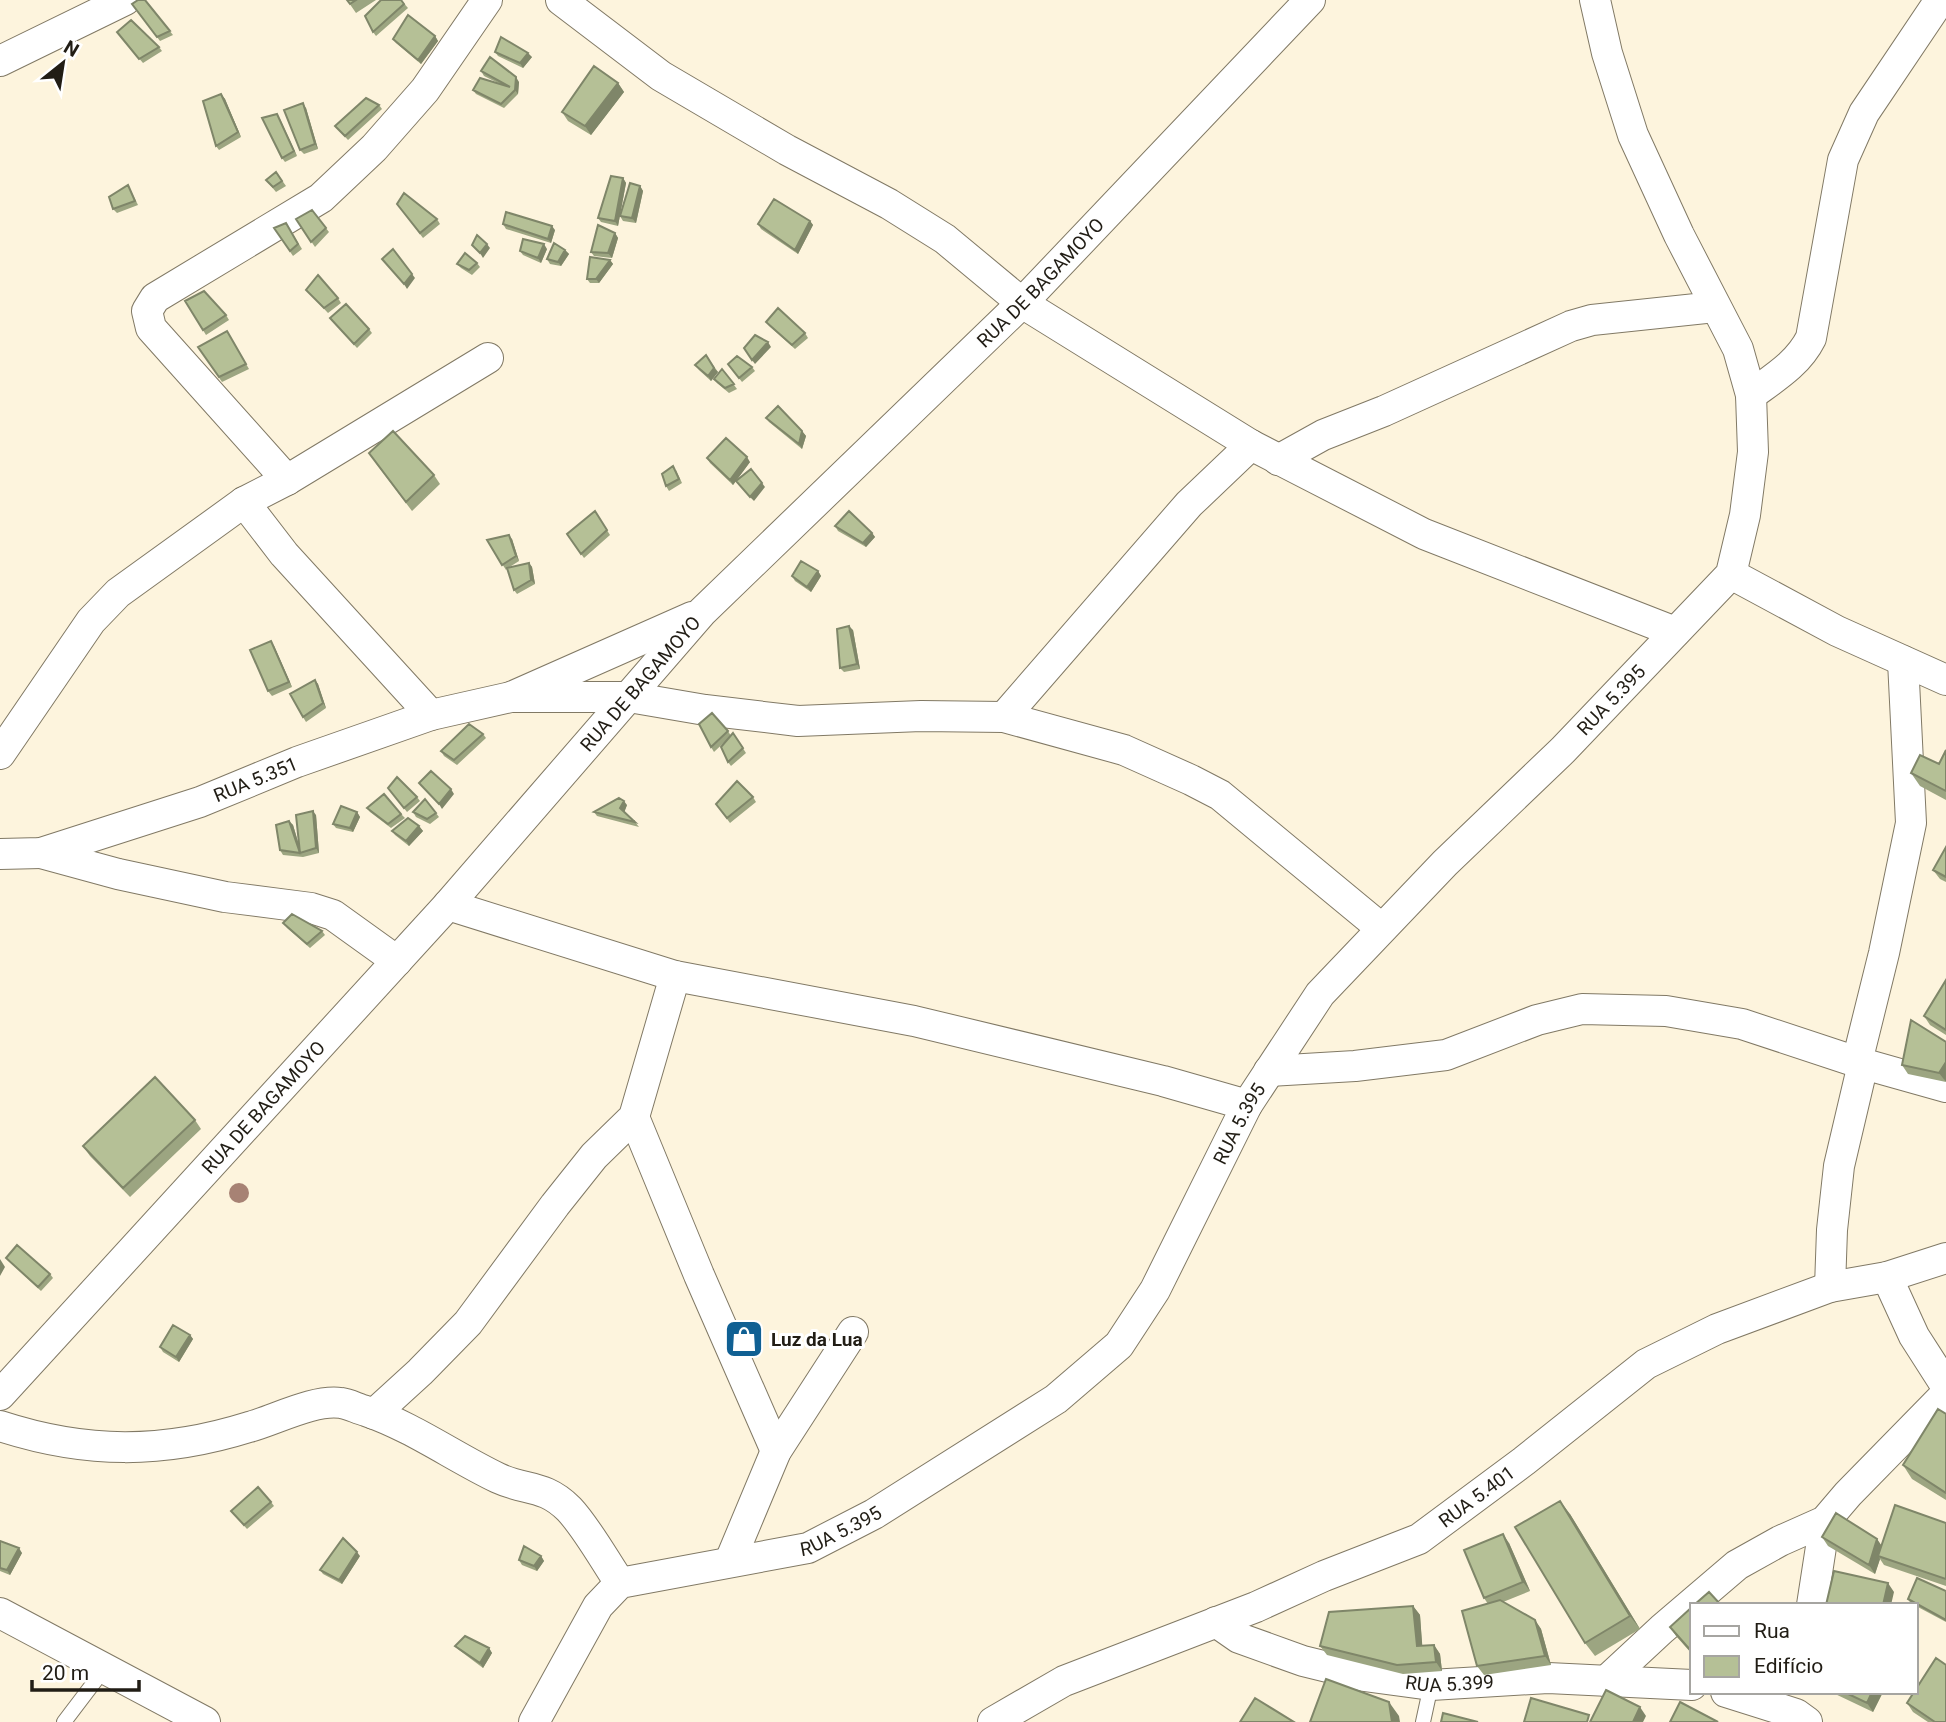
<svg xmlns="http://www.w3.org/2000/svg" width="1946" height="1722" viewBox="0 0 1946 1722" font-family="Roboto,sans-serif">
	<rect width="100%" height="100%" fill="#fdf4dd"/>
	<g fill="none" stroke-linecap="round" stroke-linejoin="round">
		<g stroke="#817965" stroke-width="16">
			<path id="lane" d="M64,1722l41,-54
				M1423,1722l8,-37"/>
		</g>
		<g stroke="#817965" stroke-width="32">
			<g id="street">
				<path d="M561,0l100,76 126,74 102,54 56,35 77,64 229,142 173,89 251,98"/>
				<path d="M0,61l125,-61"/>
				<path d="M1751,395c23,-17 47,-31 60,-57l32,-178 21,-47 76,-113"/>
				<path d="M1278,460l45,-25 61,-24 187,-85 21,-6 123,-13"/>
				<path d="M287,480l-136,-152 -4,-17 8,-13 166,-100 53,-50 51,-58 62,-90"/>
				<path d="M244,502l40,52 147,161"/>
				<path d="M1731,574l106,57 109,49"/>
				<path d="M511,697h118l76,13 93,11 123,-5 83,1 120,33 67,30 29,15 161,133"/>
				<path d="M1004,717l185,-213 62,-59"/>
				<path d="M0,754l91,-133 27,-28 126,-91 43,-22 201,-122"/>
				<path d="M41,853l77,21 107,23 86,11 22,7 64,46"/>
				<path id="s1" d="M0,854l41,-1 159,-51 97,-40 134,-47 80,-18 181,-80"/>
				<path d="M448,905l227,71 239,45 249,60 84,24"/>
				<path d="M1857,1062l27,-109 27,-130 -8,-162"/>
				<path d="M1269,1071l86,-5 91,-11 91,-35 45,-11 84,2 76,13 115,38 89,25"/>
				<path d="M634,1117l65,158 77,176"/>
				<path d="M1887,1277l27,59 32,50"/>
				<path d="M1830,1287l2,-57 7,-64 24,-102"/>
				<path id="s2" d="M0,1395l448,-490 254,-293 320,-309 288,-303"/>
				<path d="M374,1414l46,-42 48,-49 87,-118 39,-49 40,-39 41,-141"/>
				<path d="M0,1426c86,28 163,28 249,1 26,-7 65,-28 92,-24 8,1 17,6 25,8 47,16 88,46 132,67 28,13 46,6 71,31 18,19 36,52 51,74"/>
				<path d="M730,1561l46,-110 77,-119"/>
				<path d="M1812,1605l13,-84"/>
				<path d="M0,1613l205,109"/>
				<path id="s3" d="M1216,1622l23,16 64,23 61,15 67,9 117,-7 144,7"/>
				<path d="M1606,1681l56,-52 75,-64 43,-24 45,-20 23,-27 98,-100"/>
				<path d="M1726,1692l70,22 11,8"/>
				<path id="s4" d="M534,1722l64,-116 22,-23 188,-35 66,-34 182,-115 63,-54 36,-55 92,-185 73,-111 125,-131 118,-113 168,-176 14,-59 8,-63 -2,-57 -13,-46 -59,-114 -46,-100 -26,-82 -12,-53"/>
				<path id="s5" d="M993,1722l71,-41 192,-74 68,-31 95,-37 105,-78 122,-97 71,-35 113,-42 57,-10 59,-19"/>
			</g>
		</g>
		<use href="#lane" stroke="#fff" stroke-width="14"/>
		<use href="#street" stroke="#fff" stroke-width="30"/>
	</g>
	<circle fill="#a78274" cx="239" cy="1193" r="10"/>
	<path fill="#9ca581" d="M145,0l28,35 -13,6 -28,-37z
		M347,0h29l-20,13z
		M401,0l7,8 -32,28 -3,-4z
		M120,36l39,11 3,4 -19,12z
		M435,36l3,5 -17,23 -25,-21 -3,-4z
		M495,52l37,5 -9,11 -25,-12z
		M481,71l38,11 -1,12 -14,14 -28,-14 -3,-4 25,-7 -14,-7z
		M618,83l6,9 -33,43 -23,-14 -6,-9z
		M221,94l4,5 16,38 -22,13 -3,-4z
		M379,105l3,4 -34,31 -13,-14z
		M306,108l12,41 -14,5 -4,-4z
		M277,114l20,42 -12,6 -3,-4z
		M276,172l10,14 -10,6 -10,-12z
		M623,178l3,5 -8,43 -17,-4 -3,-4z
		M128,185l10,20 -21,8 -4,-4z
		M640,186l3,5 -7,32 -13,-2 -3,-5z
		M397,204l40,15 3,5 -17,14z
		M312,210l17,22 -14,15 -19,-28z
		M810,221l3,4 -15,29 -37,-25 -3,-5z
		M286,223l16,26 -9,7 -19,-28z
		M503,224l52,6 -4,13 -45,-14z
		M615,233l3,5 -6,20 -18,-2 -3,-4z
		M547,249l-6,14 -18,-8 -3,-4z
		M565,250l4,4 -8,12 -11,-2 -3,-5z
		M610,260l3,4 -14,19h-9l-3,-4z
		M477,263l3,4 -8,8 -11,-7 -4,-4z
		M306,290l32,8 3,5 -13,10z
		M185,301l41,14 3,5 -23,15z
		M330,318l39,11 3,4 -15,15z
		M766,322l39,11 3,5 -13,11 -26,-23z
		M227,331l22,38 -27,13 -24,-35z
		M706,355l12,17 -7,9 -12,-11 -4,-5z
		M728,364l24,3 3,4 -13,11z
		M722,369l15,20 -8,4 -12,-10 -3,-4z
		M766,418l36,13 4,5 -4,13 -33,-27z
		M707,458l43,4 -17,23 -23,-22z
		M375,462l59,13 6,9 -28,27z
		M676,470l6,13 -13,8 -3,-5z
		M595,511l15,24 -26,23 -17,-24z
		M835,526l37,7 3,4 -9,10 -28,-16z
		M512,539l7,22 -11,7 21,-5 3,4 3,17 -18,10 -3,-4 -6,-22 -2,2 -19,-30z
		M818,571l3,5 -10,16 -16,-11 -3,-5z
		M853,630l7,39 -16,3 -4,-4z
		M274,646l18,41 -20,9 -4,-5z
		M315,680l3,4 8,24 -20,14 -3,-5z
		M728,731l3,5 -17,16 -3,-5z
		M733,733l13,20 -15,13 -3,-4z
		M483,734l3,4 -29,27 -13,-9 -3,-5z
		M1946,750v50l-26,-14 -9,-13 28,-9z
		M388,788l29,9 3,4 -13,11z
		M753,797l3,5 -26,21 -14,-19z
		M425,799l14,18 -9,7 -14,-7 -3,-5z
		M627,805l-3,7 11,10 4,5 -42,-11 -3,-4z
		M367,808l34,6 4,4 -14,10 -21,-16z
		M357,812l3,5 -7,15 -17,-4 -3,-4z
		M316,815l3,38 -16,4 -20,-2 -3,-5 9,-29 4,4 6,20z
		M419,826l4,5 -14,15 -14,-11 -3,-4z
		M1946,847v35l-6,-3 -7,-9z
		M283,923l39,8 3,4 -15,13 -23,-20z
		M1946,980v55l-16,-10 -6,-9z
		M1911,1020l35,62 -38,-8 -6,-9z
		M195,1120l6,9 -71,68 -40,-41 -7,-10z
		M6,1258l44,16 3,4 -12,13 -31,-29z
		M190,1335l3,4 -14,23 -16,-10 -3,-5z
		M1946,1414v86l-34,-21 -9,-14z
		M271,1502l3,4 -27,23 -16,-18z
		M1570,1514l70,115 -45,27 -10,-13z
		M1946,1523v63l-62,-21 -4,-6 -5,15 -47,-28 -6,-9 55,2 4,6z
		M0,1541l22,12 -12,22 -10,-4z
		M1509,1543l21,48 -27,11 32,18 6,9 10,36 -67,10 -7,-9 11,-62 -4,-6z
		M360,1556l-18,28 -19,-10 -3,-4z
		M541,1556l3,5 -7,10 -15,-6 -3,-5z
		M1946,1591v31l-30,-16v-1l-5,-1 -3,-5z
		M1413,1606l7,9 2,31 12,-1 6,9 2,17 -39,3 -76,-19 -7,-9z
		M1692,1607v47l-16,-18 -6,-9z
		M455,1646l34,2 3,5 -9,15 -24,-18z
		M1831,1692h52l-10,20z
		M1907,1703l39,19h-18l-15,-10z"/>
	<path fill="#7f8669" d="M435,36l3,5 -17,23 -3,-4z
		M528,53l4,4 -9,11 -3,-5z
		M516,77l3,5 -1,12 -3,-4z
		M618,83l6,9 -33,43 -6,-9z
		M221,94l4,5 16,38 -3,-5z
		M303,103l3,5 12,41 -3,-5z
		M277,114l3,5 17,37 -3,-5z
		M623,178l3,5 -8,43 -3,-5z
		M640,186l3,5 -7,32 -4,-5z
		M810,221l3,4 -15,29 -3,-4z
		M552,226l3,4 -4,13 -3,-4z
		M615,233l3,5 -6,20 -4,-5z
		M487,244l3,4 -7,10 -3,-5z
		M544,244l3,5 -6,14 -3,-5z
		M565,250l4,4 -8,12 -3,-4z
		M610,260l3,4 -14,19 -3,-4z
		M412,274l3,4 -8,11 -3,-5z
		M768,342l3,5 -16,17 -3,-4z
		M714,368l4,4 -7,9 -3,-5z
		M802,431l4,5 -4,13 -3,-5z
		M747,457l3,5 -17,23 -3,-5z
		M762,483l3,4 -11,14 -4,-4z
		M872,533l3,4 -9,10 -3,-4z
		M509,535l3,4 7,22 -3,-5z
		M529,563l3,4 3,17 -4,-4z
		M818,571l3,5 -10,16 -4,-5z
		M849,626l4,4 7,39 -3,-5z
		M271,641l3,5 18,41 -3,-5z
		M315,680l3,4 8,24 -3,-5z
		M451,789l3,5 -12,15 -3,-5z
		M624,801l3,4 -3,8 -4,-5z
		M313,811l3,4 3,38 -3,-5z
		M357,812l3,5 -7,15 -3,-4z
		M289,821l4,4 8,27 -1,1z
		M419,826l4,5 -14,15 -3,-5z
		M1946,1062v20l-7,-9z
		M0,1259l5,8 -5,9z
		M190,1335l3,4 -14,23 -3,-5z
		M1560,1501l10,13 70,115 -10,-13z
		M1503,1534l6,9 21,48 -7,-9z
		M1877,1539l6,9 -5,8 2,3 -5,15 -6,-9z
		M19,1548l3,5 -12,22 -3,-5z
		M357,1552l3,4 -18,28 -3,-4z
		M541,1556l3,5 -7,10 -3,-5z
		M1888,1583l6,9 -3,13h-8z
		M1413,1606l7,9 3,40 -6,-9z
		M1535,1620l6,9 10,36 -6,-9z
		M1434,1645l6,9 2,17 -6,-9z
		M489,1648l3,5 -9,15 -3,-5z
		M1872,1692h11l-10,20 -6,-9z
		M1389,1702l10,14 1,6h-8z
		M1640,1707l6,9 -3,6h-10z"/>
	<path fill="#b5c096" stroke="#7f8669" stroke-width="2" d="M138,0h7l25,31 -13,6 -25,-33z
		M347,0h9l-6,4z
		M381,0h20l3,4 -31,28 -8,-16z
		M408,15l27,21 -17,24 -25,-21z
		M131,20l28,27 -20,12 -22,-27z
		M501,37l27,16 -8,10 -25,-11z
		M490,57l26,20 -1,13 -14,14 -28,-14 7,-12 30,9 -29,-16z
		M594,66l24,17 -33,43 -23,-14z
		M221,94l17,38 -22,14 -13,-45z
		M366,98l13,7 -34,31 -10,-10z
		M303,103l12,41 -15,6 -16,-40z
		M277,114l17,37 -12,7 -20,-40z
		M276,172l6,9 -9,6 -7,-7z
		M611,176l12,2 -8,43 -17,-3z
		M630,183l10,3 -8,32 -12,-2z
		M128,185l7,16 -22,8 -4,-12z
		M404,193l33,26 -17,14 -23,-29z
		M774,199l36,22 -15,29 -37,-26z
		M312,210l14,18 -15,14 -15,-23z
		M506,212l46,14 -4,13 -45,-15z
		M286,223l12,21 -8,7 -16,-23z
		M598,225l17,8 -7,20 -17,-1z
		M477,235l10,9 -7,9 -8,-8z
		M523,239l21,5 -6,14 -18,-7z
		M554,243l11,7 -7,12 -11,-3z
		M393,249l19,25 -8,10 -22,-25z
		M465,253l12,10 -8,7 -12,-6z
		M590,257l20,3 -14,19h-9z
		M318,275l20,23 -14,10 -18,-18z
		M204,291l22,24 -23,15 -18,-29z
		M346,304l23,25 -15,15 -24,-26z
		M778,308l27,25 -13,12 -26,-23z
		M227,331l19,33 -27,13 -21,-30z
		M755,335l13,7 -16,18 -8,-12z
		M706,355l8,13 -6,8 -13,-11z
		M737,356l15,11 -13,11 -11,-14z
		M722,369l12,15 -9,4 -11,-9z
		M778,406l24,25 -3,13 -33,-26z
		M393,431l41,44 -28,27 -37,-49z
		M726,438l21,19 -17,23 -23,-22z
		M673,466l6,13 -13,7 -4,-12z
		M751,469l11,14 -12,14 -14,-16z
		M595,511l12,19 -26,24 -14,-20z
		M849,511l23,22 -9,10 -28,-17z
		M509,535l7,21 -14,9 -15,-25z
		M801,561l17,10 -11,16 -15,-11z
		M529,563l2,17 -17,10 -7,-22z
		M849,626l8,38 -17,4 -3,-39z
		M271,641l18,41 -21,9 -18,-41z
		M315,680l8,23 -20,14 -13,-23z
		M712,713l16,18 -17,16 -12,-23z
		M469,724l14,10 -29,26 -13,-9z
		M733,733l10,15 -15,14 -7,-15z
		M1946,750v41l-35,-18 9,-18 19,9z
		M431,771l20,18 -12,15 -20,-21z
		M397,777l20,20 -13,11 -16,-20z
		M737,781l16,16 -26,21 -11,-14z
		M384,794l17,20 -13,10 -21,-16z
		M619,798l5,3 -4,7 15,14 -41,-10z
		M425,799l11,14 -9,6 -14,-7z
		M341,806l16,6 -7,16 -17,-4z
		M313,811l3,37 -16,5 -4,-38z
		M408,818l11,8 -13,15 -14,-10z
		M289,821l11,32 -20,-3 -4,-25z
		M1946,847v30l-13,-7z
		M292,914l30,17 -15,13 -24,-21z
		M1946,980v50l-22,-14z
		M1911,1020l35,22v20l-7,11 -37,-8z
		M155,1077l40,43 -72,68 -40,-42z
		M17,1245l33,29 -12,13 -32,-29z
		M173,1325l17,10 -14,22 -16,-10z
		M1938,1409l8,5v79l-43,-28z
		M258,1487l13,15 -27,23 -13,-14z
		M1560,1501l70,115 -45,27 -70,-116z
		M1895,1505l51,18v56l-68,-23z
		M1836,1513l41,26 -8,26 -47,-28z
		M1503,1534l20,48 -39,16 -20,-48z
		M343,1538l14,14 -18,28 -19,-10z
		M0,1541l19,7 -12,22 -7,-2z
		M524,1546l17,10 -7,10 -15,-6z
		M1834,1571l54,12 -5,22h-57z
		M1917,1578l29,13v29l-38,-21z
		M1709,1592l12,13h-27z
		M1500,1600l35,20 10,36 -68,10 -15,-55z
		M1413,1606l4,40 17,-1 2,17 -39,3 -77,-19 9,-34z
		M1692,1607v45l-22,-25z
		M465,1636l24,12 -9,15 -25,-17z
		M1936,1658l10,7v57h-11l-28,-19 7,-11h2v-3z
		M1326,1679l63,23 3,20h-82z
		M1606,1690l34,17 -7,15h-43z
		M1844,1692h28l-5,11z
		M1255,1698l39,24h-54z
		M1531,1698l58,17 -2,7h-63z
		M1680,1702l38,20h-48z
		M1443,1713l35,9h-37z"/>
	<defs>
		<g id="shop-square" transform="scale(2.0125)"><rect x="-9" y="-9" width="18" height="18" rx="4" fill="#106093" stroke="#fff"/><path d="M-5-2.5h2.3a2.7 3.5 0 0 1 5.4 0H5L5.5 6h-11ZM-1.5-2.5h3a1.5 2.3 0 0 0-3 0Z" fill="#fff"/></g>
	</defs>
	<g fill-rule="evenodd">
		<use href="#shop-square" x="744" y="1339"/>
	</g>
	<g text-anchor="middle" stroke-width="6" stroke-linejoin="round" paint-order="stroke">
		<g font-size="19" fill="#211d15" stroke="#fff">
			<text dy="7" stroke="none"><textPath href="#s2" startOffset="1524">RUA DE BAGAMOYO</textPath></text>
			<text dy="7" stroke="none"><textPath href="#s2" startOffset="957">RUA DE BAGAMOYO</textPath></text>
			<text dy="7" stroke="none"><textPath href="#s4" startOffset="1547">RUA 5.395</textPath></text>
			<text dy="7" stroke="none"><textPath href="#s1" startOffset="268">RUA 5.351</textPath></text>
			<text dy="7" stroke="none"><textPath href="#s2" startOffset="390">RUA DE BAGAMOYO</textPath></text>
			<text dy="7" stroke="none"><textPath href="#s4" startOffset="980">RUA 5.395</textPath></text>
			<text dy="7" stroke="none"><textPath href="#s5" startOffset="536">RUA 5.401</textPath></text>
			<text dy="7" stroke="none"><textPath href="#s4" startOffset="392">RUA 5.395</textPath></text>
			<text dy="7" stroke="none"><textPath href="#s3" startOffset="245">RUA 5.399</textPath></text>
		</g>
		<g font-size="19" font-weight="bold" fill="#211d15" stroke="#fff" text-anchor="start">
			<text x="771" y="1346">Luz da Lua</text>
		</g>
	</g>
	<rect x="1690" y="1603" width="228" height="91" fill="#ffffff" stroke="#a6a5a1" stroke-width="2"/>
	<rect x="1704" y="1626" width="35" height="10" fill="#ffffff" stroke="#a6a5a1" stroke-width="2"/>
	<text x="1754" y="1638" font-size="21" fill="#211d15">Rua</text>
	<rect x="1704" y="1656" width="35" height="21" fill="#b5c096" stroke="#a6a5a1" stroke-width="2"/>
	<text x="1754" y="1673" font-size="21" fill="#211d15">Edifício</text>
	<g transform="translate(63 63) rotate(30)" stroke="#ffffff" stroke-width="5" paint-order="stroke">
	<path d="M0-5L12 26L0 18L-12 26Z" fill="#211d15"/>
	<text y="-10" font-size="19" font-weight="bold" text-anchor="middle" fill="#211d15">N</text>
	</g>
	<path d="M32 1680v10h107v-10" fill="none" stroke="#211d15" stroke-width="3.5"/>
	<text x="42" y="1680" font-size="21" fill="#211d15" stroke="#ffffff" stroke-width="5" paint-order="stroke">20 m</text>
</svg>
